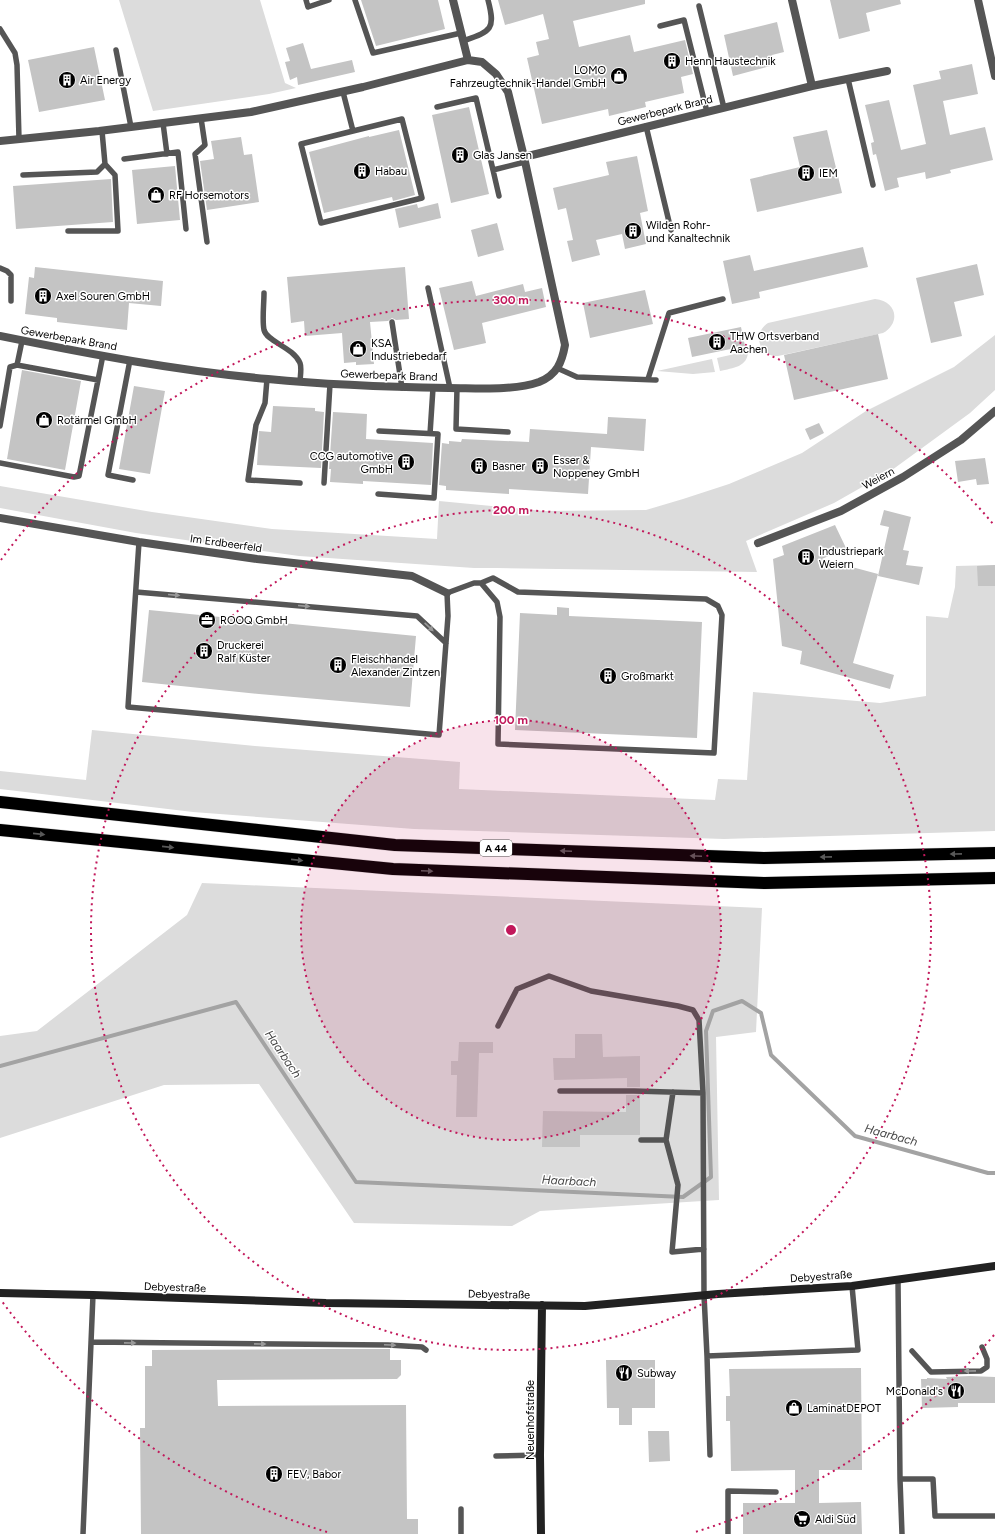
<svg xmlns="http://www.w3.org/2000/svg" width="995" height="1534" viewBox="0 0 995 1534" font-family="Figtree,sans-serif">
	<rect width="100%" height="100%" fill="#fff"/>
	<path fill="#dcdcdc" d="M119,0h141l25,83 11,5 -27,6 -116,17z
		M875,299c22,2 26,24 8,34l-105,23c-19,1 -26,-23 -10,-33z
		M995,335v55l-25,23 -78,57 -58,33 -88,38 11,31 -260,-4h-23l-175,-12 -163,-23 -136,-25v-22l152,26 120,17 165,10 2,-38 105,10 102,-1 37,-11 46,-15 73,-31 64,-42 88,-44z
		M748,351c0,16 -15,17 -28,20l-3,-13z
		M712,359l3,13 -22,2 -36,-3z
		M995,565v266l-271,8 -310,-10 -221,-17 -193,-23v-18l86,9 6,-50 163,16 205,16 -1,27 256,11 3,-21 29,1 6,-88 127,11 46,-7v-80l22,2 7,-31 1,-21z
		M202,883l560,25 -6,124 -40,5 3,163 -179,11 -28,15 -158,-3 -95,-139 -95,1 -164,53v-102l37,-5 150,-116z"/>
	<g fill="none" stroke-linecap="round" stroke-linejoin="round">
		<path stroke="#a3a3a3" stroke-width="4" d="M0,1066l236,-64 120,180 327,15 28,-20 -5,-146 7,-20 29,-10 19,12 10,42 84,81 133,37h7"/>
	</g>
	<path fill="#c4c4c4" d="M361,0h77l7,29 -69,17z
		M498,0h147v4l-72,17 6,26 51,-12 4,17 51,-12 8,34 -12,3 3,16 -39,9 1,5 -37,9 -1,-7 -66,15 -15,-66 12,-3 -3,-13 13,-3 -6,-25 -38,11z
		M830,0h70l1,4 -35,9 4,18 -31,8z
		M777,22l7,30 -12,3 2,10 -41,11 -9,-41z
		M303,43l8,26 41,-9 3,12 -57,13 -1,-8 -7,3 -5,-18 5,-1 -4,-13z
		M94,47l11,53 -66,12 -11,-52z
		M972,64l6,30 -35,7 7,34 35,-8 8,33 -43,10 1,3 -25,6 -1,-7 -28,6 2,9 -14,4 -9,-37 -3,1 -2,-12 3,-1 -9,-37 24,-5 12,50 25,-6 -13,-59 28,-6 -2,-8z
		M469,107l20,87 -38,9 -19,-88z
		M399,130l16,65 -22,6 -1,-4 -68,16 -15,-61 60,-16v1z
		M827,130l15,63 -85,19 -7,-33 50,-12 -7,-30z
		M241,137l3,18 8,-1 7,48 -52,8 -7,-49 14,-2 -3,-18z
		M637,156l11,55 -8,2 6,31 -21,5 -3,-15 -26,6 4,15 -28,7 -5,-21 6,-1 -7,-32 -8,2 -5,-22 56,-13 -3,-13z
		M175,166l5,54 -43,4 -5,-54z
		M111,179l2,43 -97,7 -3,-43z
		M438,203l3,15 -42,10 -4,-19 22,-5 1,4z
		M497,223l7,27 -26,7 -7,-27z
		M863,247l5,20 -109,25 1,6 -28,6 -9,-43 27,-6 4,16z
		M977,264l7,31 -30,7 8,34 -31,7 -15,-65z
		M35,267l128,14 -2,25 -32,-3 -2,27 -70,-8v-4l-32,-4 4,-37 5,1z
		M405,267l4,52 -13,1 -4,-2 -4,3 -18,1 4,42 -18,1v-3l-12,1 -2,-30 -37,3 -1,-15 -13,2 -4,-46z
		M472,281l4,15 47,-12 2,8 17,-4 4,19 -64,16 4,20 -32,7 -15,-62z
		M645,290l8,34 -63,14 -7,-35z
		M741,327l4,19 -53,11 -4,-19z
		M878,334l10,45 -94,21 -10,-45z
		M22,370l59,11 -16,89 -58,-11z
		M134,386l31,5 -15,83 -31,-5z
		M273,406l42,2v3l9,1 -3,56 -64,-3 2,-34 12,1z
		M333,412l34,2 -1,25 67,4 -2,42 -68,-4v3l-33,-2 1,-13h-2z
		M608,417l38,2 -2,32 -53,-4 -3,47 -79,-5v5l-63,-4v-4l-7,-1 3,-42 7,1v-3l12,1 1,-3 67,3 1,-13 77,5z
		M819,423l5,10 -14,7 -5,-11z
		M985,458l4,26 -12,1 -1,-6 -18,3 -3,-21z
		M884,510l27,7 -8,33 6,1 -3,14 17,2 -4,18 -41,-9 11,-49 -9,-2z
		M835,525l11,23 -24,11 56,15 -25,89 41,12 -4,14 -90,-25 2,-13 -20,-5 -9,-87 11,-4 -2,-9z
		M995,565v21h-17l-1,-20z
		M557,607l12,1v8l133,6 -5,116 -182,-8 5,-117 37,2z
		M149,610l267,26 -6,71 -151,-13 -117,-12z
		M575,1034h27l1,23 37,-1v31h-13v-9l-73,2 -1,-22h22z
		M459,1042h34v11h-14l-2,64h-21l1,-42h-6v-14h7z
		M626,1095h14v40h-60v12h-38l1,-36 83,1z
		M333,1349h57v11h11v15l-4,4 -180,1 1,26 188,-1 1,114h11v15h-277l-1,-106h5v-62h7v-16z
		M606,1360h49v48h-23v17h-13v-17h-12z
		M861,1368l1,102h-43v33l42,-1 1,32h-119v-31h52v-33l-64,1 -1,-50h-4v-25h4l-1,-27z
		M970,1376l25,1v26h-37v4l-36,1 -1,-29h6v-1l20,1 -1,-2z
		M648,1431h21l1,30 -21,1z"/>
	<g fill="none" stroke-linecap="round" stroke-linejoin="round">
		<g stroke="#dbdbdb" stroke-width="13">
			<path id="highway" d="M0,802l395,43 369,13 231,-5
				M0,830l393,39 372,14 230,-5"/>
		</g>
		<path stroke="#555" stroke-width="5.5" d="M306,0l2,7 21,-7
			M355,0l18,53 88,-20
			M699,6l25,102
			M660,26l24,-6 23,92
			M0,29l15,24 2,12 2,74
			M463,41c28,-10 33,-11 25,-41
			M116,50l15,77
			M848,79l25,106
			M343,92l10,39 -52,13 20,79 101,-25 -20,-79 -49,12
			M437,107l39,-9 17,72 32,-8
			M201,118l4,27 -10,9 12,88
			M163,123l4,31
			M646,126l25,104
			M124,159l54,-7 8,77
			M493,170l6,26
			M23,175l74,-3 8,-8
			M68,231h50l-3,-56 -10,-11 -3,-33
			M0,268l7,3 4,4v26
			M428,288l22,100
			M264,293c0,11 -2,27 0,37 3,12 29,17 36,33 2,5 0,14 0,19
			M392,322l10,66
			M130,360l-22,115 25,5
			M17,365l81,15
			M557,368l20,9 79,3
			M267,379l-2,24 -9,22 -8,55 52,3
			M648,379l21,-66 54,-14
			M457,388l-1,41 52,3
			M0,426l10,-59 7,-2 5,-24
			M430,434l3,-46
			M0,463l74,14 5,-1 24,-121
			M324,483l6,-99
			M378,494l56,4 4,-64 -59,-3
			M139,542l-11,165 311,28 9,-119 -1,-23 27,-10h7
			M493,578l25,14 188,7 12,7 4,9 -8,138 -216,-9 2,-127 -3,-15 -16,-19z
			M136,592l281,24 29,27
			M498,1026l19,-37 32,-13 42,15 87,15 15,4 6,10 4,73 1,202 3,61 151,-6 -6,-64
			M560,1091h74l69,2
			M673,1092l-7,48 12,45 -6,67 32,-3
			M641,1140h25
			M898,1280l2,199 2,55
			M91,1342l297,3 34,2 4,3
			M912,1351l19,21 50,-1 6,-4v-8l-5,-12
			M707,1356l3,99
			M496,1456l44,-1
			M900,1479h33l2,37h60
			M83,1534l10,-239
			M461,1534v-25
			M728,1534v-43l48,1"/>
		<path stroke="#555" stroke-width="8" d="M453,0l15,60
			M792,0l20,86
			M978,0l17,76
			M0,141l99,-10 152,-19 112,-25 105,-27 14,2 14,12 12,18 16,65 41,188c-3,17 -8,30 -26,37 -26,9 -63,6 -90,6 -60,-1 -120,-3 -181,-9 -90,-8 -179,-25 -268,-43
			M524,157l288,-71 75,-15
			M0,518l139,24 118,17 155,17 35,17
			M758,543l83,-32 62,-34 58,-37 34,-29"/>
		<path stroke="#222" stroke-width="8" d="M0,1293l93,2 233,8 259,3 133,-12 134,-8 143,-20
			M541,1534l-1,-79 2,-150"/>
		<use href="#highway" stroke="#000" stroke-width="12"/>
	</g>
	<defs><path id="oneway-solid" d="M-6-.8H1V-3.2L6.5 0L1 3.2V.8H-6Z"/></defs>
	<g fill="#999">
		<use href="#oneway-solid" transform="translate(174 595) rotate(5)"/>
		<use href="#oneway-solid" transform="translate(304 606) rotate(5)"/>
		<use href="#oneway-solid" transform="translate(429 627) rotate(43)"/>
		<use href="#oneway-solid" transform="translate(130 1343) rotate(1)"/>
		<use href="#oneway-solid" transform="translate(260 1344) rotate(1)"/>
		<use href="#oneway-solid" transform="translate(390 1345) rotate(2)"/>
		<use href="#oneway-solid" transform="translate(970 1371) rotate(179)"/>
	</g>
	<g fill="#595959">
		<use href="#oneway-solid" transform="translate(39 834) rotate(6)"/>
		<use href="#oneway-solid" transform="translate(168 847) rotate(6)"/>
		<use href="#oneway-solid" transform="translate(566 851) rotate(-178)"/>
		<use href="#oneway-solid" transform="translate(956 854) rotate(179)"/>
		<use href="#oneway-solid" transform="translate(696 856) rotate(-178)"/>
		<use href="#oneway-solid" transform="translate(826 857) rotate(179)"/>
		<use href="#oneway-solid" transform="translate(297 860) rotate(6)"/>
		<use href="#oneway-solid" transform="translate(427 871) rotate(2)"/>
	</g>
	<circle cx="511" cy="930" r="210" fill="#c2185b" fill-opacity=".12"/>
	<g fill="none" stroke="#c2185b" stroke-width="2" stroke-dasharray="2 4">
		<circle cx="511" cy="930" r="210"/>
		<circle cx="511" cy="930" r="420"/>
		<path d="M994 1335A630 630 0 0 1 695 1532M327 1532A630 630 0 0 1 1 1300M1 560A630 630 0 0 1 994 525"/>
	</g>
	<defs>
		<g id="building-disc" transform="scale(0.9)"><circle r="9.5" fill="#000" stroke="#fff"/><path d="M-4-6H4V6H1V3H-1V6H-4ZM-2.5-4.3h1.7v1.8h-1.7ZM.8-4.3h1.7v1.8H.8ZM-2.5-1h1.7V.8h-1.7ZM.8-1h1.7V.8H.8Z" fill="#fff"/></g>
		<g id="shop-disc" transform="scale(0.9)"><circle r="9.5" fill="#000" stroke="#fff"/><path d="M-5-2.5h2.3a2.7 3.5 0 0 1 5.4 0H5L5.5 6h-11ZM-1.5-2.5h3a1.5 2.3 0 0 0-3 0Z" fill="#fff"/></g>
		<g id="office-disc" transform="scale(0.9)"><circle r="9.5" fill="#000" stroke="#fff"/><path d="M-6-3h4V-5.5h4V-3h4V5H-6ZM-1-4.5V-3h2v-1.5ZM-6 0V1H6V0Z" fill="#fff"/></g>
		<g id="restaurant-disc" transform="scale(0.9)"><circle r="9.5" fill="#000" stroke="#fff"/><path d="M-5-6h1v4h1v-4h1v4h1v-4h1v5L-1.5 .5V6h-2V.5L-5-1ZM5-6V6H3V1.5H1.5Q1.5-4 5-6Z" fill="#fff"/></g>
		<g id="supermarket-disc" transform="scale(0.9)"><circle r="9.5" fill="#000" stroke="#fff"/><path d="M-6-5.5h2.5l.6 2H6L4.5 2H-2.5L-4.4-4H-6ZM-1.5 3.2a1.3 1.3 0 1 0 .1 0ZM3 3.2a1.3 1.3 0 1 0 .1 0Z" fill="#fff"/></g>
	</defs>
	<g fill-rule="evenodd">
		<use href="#building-disc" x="672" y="61"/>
		<use href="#shop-disc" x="619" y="76"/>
		<use href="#building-disc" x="67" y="80"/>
		<use href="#building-disc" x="460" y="155"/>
		<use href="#building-disc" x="362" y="171"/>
		<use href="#building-disc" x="806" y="173"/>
		<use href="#shop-disc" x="156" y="195"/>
		<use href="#building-disc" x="633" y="231"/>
		<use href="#building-disc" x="43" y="296"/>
		<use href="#building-disc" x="717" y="342"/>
		<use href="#shop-disc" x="358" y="349"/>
		<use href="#shop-disc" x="44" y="420"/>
		<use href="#building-disc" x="406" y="462"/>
		<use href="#building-disc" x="479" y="466"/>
		<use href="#building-disc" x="540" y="466"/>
		<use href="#building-disc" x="806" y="557"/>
		<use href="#office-disc" x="207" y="620"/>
		<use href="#building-disc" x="204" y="651"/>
		<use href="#building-disc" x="338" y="665"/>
		<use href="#building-disc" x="608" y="676"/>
		<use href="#restaurant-disc" x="624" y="1373"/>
		<use href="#restaurant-disc" x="956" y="1391"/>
		<use href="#shop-disc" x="794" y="1408"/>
		<use href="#building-disc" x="274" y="1474"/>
		<use href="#supermarket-disc" x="802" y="1519"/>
	</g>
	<g text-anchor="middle" stroke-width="3" stroke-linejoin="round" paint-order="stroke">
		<rect fill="#fff" stroke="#4c4c4c" stroke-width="1" x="480" y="840" width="32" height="16" rx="3"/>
		<g font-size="10" font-weight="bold" fill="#000">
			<text x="496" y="852">A 44</text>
		</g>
		<g font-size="11" fill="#000" stroke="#fff" text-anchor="start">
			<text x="685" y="65">Henn Haustechnik</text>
			<text x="606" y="74" text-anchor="end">LOMO<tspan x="606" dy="13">Fahrzeugtechnik-Handel GmbH</tspan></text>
			<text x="80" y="84">Air Energy</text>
			<text x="473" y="159">Glas Jansen</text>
			<text x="375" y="175">Habau</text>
			<text x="819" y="177">IEM</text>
			<text x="169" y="199">RF Horsemotors</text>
			<text x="646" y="229">Wilden Rohr-<tspan x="646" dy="13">und Kanaltechnik</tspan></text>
			<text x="56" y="300">Axel Souren GmbH</text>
			<text x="730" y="340">THW Ortsverband<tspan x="730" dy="13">Aachen</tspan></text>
			<text x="371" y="347">KSA<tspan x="371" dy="13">Industriebedarf</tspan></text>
			<text x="57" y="424">Rotärmel GmbH</text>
			<text x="393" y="460" text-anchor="end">CCG automotive<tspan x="393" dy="13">GmbH</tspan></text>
			<text x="553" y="464">Esser &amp;<tspan x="553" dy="13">Noppeney GmbH</tspan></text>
			<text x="492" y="470">Basner</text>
			<text x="819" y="555">Industriepark<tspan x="819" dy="13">Weiern</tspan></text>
			<text x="220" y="624">ROOQ GmbH</text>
			<text x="217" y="649">Druckerei<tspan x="217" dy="13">Ralf Küster</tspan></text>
			<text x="351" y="663">Fleischhandel<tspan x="351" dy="13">Alexander Zintzen</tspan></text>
			<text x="621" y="680">Großmarkt</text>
			<text x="637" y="1377">Subway</text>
			<text x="943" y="1395" text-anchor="end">McDonald's</text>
			<text x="807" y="1412">LaminatDEPOT</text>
			<text x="287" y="1478">FEV, Babor</text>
			<text x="815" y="1523">Aldi Süd</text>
		</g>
		<g font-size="11" fill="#000" stroke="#fff">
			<text transform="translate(665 110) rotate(-14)" y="4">Gewerbepark Brand</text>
			<text transform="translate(69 338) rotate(10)" y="4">Gewerbepark Brand</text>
			<text transform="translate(389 375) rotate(2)" y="4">Gewerbepark Brand</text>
			<text transform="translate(878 478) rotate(-28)" y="4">Weiern</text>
			<text transform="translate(226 543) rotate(8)" y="4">Im Erdbeerfeld</text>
			<text transform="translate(821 1276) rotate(-4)" y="4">Debyestraße</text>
			<text transform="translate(175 1287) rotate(2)" y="4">Debyestraße</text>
			<text transform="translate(499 1294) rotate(1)" y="4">Debyestraße</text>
			<text transform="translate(530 1420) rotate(-90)" y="4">Neuenhofstraße</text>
		</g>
		<g font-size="12" font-style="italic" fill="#444" stroke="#fff">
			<text transform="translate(283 1054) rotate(56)" y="4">Haarbach</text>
			<text transform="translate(891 1135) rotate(15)" y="4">Haarbach</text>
			<text transform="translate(569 1181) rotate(3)" y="4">Haarbach</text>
		</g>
	</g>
	<circle cx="511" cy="930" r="6" fill="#c2185b" stroke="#fff" stroke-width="2"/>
	<g font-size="12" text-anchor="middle" font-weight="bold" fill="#c2185b" stroke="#fff" stroke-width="3" stroke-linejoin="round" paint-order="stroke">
		<text x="511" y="304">300 m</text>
		<text x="511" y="514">200 m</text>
		<text x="511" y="724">100 m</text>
	</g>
</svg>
